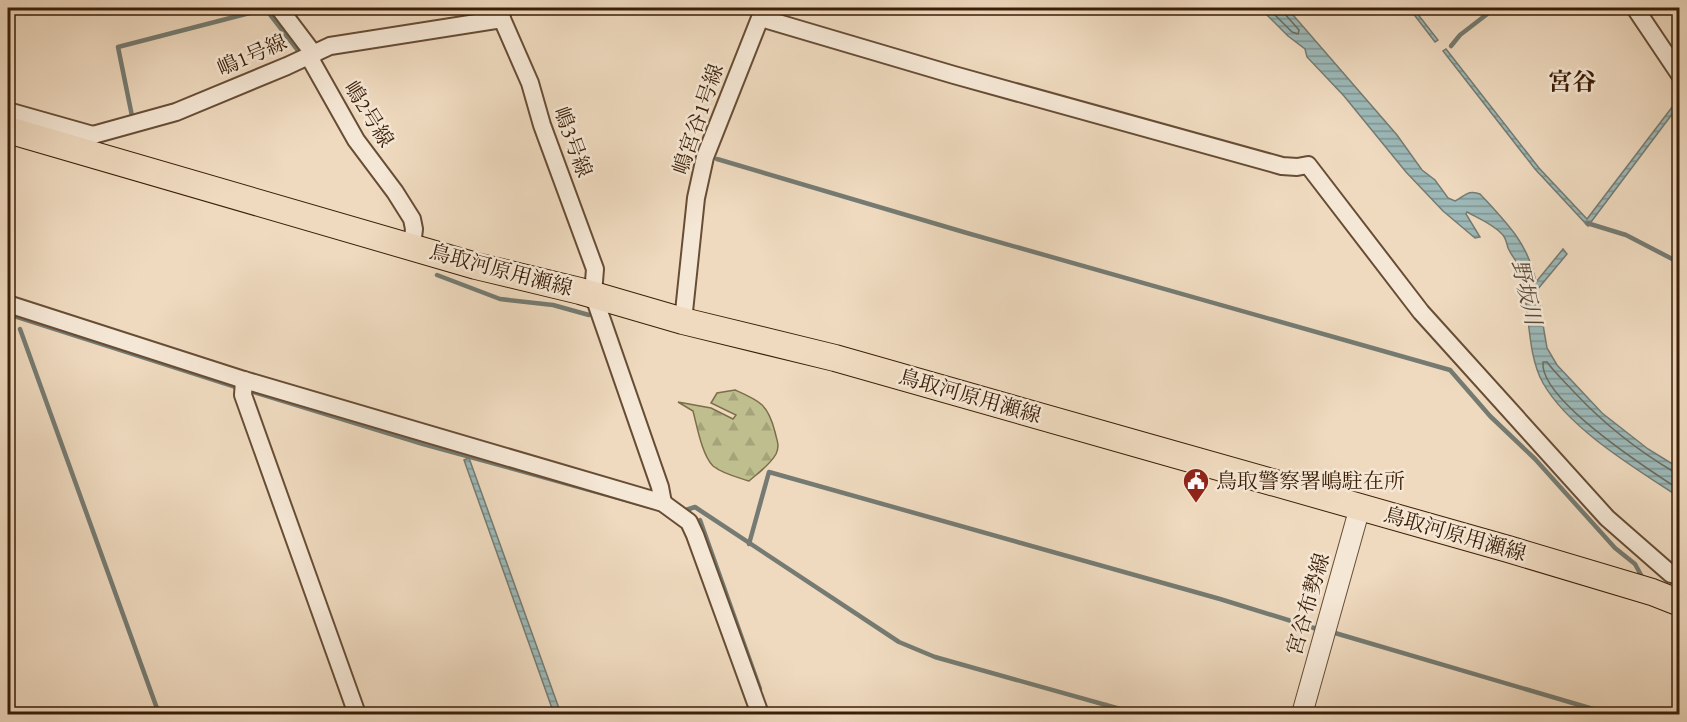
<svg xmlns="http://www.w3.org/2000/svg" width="1687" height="722" font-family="'EB Garamond','Noto Serif JP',serif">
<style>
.forest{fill:url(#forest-firs);stroke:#7c6e4a;stroke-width:1.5}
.water{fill:url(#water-rules);stroke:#757b72;stroke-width:1.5}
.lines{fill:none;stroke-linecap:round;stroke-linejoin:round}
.shore{stroke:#6b6c60;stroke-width:1.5}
.stream{stroke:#757b72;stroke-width:4.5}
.minor-casing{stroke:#674d35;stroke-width:20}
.tertiary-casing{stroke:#674d35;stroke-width:22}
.primary-casing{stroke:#3a1e07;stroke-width:28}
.minor{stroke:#f5e7d5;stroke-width:16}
.tertiary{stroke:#f5e7d5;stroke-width:20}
.primary{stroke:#efdabf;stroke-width:26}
.labels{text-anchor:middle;stroke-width:5;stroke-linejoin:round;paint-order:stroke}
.street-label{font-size:21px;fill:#3a1e07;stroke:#f5e7d5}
.poi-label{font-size:21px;fill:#3a1e07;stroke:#f5e7d5;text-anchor:start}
.water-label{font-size:22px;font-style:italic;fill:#574c3c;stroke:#f5e7d5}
.quarter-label{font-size:24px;font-weight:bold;fill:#3a1e07;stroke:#f5e7d5}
</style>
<defs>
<pattern id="forest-firs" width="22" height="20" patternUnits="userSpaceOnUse" patternTransform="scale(1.5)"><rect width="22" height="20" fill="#bfbe8e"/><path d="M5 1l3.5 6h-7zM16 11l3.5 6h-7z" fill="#a5a379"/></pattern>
<pattern id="water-rules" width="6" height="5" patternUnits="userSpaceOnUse" patternTransform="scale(1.5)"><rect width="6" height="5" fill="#9cb9b9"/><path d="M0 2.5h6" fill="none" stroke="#809694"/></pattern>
</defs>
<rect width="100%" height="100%" fill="#efdabf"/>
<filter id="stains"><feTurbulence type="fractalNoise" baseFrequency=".00333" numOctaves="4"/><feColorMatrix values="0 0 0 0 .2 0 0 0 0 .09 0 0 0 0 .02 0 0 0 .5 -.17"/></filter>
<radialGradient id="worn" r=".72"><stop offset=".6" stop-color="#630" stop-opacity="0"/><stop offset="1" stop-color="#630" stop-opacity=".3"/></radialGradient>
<!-- forest -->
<path class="forest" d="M735 390C760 401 768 404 775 432 777 441 780 445 776 454 770 465 758 473 749 481 737 477 723 474 713 466 702 455 697 426 693 411L678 402 711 408 733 419 736 415 711 403 717 393Z"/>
<!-- water -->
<g class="water">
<path d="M1260 8H1287L1397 135 1422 170 1435 180 1448 198 1455 201C1464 197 1468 189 1480 194 1506 222 1528 243 1536 282L1563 249 1567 254 1537 290 1547 348 1557 365 1602 413 1648 449 1679 468V497C1635 468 1569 429 1543 383 1525 351 1531 301 1518 266 1516 260 1512 256 1509 250 1506 244 1507 239 1502 234 1493 224 1478 218 1467 212L1466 214 1480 237 1475 238 1443 211 1406 172 1344 96 1307 57 1305 49 1288 36Z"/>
<polygon points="1409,8 1413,8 1438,40 1435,42"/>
<polygon points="1446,49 1539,168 1587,219 1679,98 1679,105 1588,226 1535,169 1443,51"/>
<polygon points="469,458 561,714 554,714 464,460"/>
</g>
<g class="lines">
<!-- shore -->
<g class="shore">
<polyline points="1268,8 1292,32 1298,34 1299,30 1284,13 1283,8"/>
<path d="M1680 472H1674C1637 450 1605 425 1575 393 1566 383 1555 373 1547 362H1543C1539 400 1649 470 1680 490"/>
</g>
<!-- stream -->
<g class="stream">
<polyline points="265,8 300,53"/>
<polyline points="1451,46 1460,35 1495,8"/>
<polyline points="128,118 132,116 118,47 265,9"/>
<polyline points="717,159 967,233 1450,370 1490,416 1535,459 1615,548 1635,564 1641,575"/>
<polyline points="1587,223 1626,235 1680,263"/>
<polyline points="437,275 500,299 553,305 589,315"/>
<polyline points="8,314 239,388"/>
<polyline points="20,329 159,714"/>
<polyline points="247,390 423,444 651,507"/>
<polyline points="683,511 695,507 899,642 935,657 1138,714"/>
<polyline points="700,520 760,689"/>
<polyline points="749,544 769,472 1220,599 1317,629"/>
<polyline points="1335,633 1610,714"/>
<polyline points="1103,714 1106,705"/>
</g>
<!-- minor casing -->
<g class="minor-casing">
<g id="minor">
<polyline points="279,8 313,53 312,62 356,140 395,192 412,219 414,229 412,246"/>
<polyline points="499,8 502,19 530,83 542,125 595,269 593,294 660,487 663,503"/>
<polyline points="1635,8 1680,75"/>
<polyline points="761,18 954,75 1282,166 1297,167 1308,165 1421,312 1607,518 1671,574"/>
<polyline points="8,111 93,135"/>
<polyline points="93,135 176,112 287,66 330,46 502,19"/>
<polyline points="8,304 244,380 663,503 689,522 695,535 760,714"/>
<polyline points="683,321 696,198 705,157 764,8"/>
<polyline points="244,380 243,395 357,714"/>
</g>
</g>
<!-- tertiary casing -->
<g class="tertiary-casing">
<polyline id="tertiary" points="1302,714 1360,507"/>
</g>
<!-- primary casing -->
<g class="primary-casing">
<polyline id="primary" points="8,130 476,266 580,291 683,321 835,358 1141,445 1508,549 1652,592 1680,603"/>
</g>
<!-- minor -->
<use href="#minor" class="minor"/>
<!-- tertiary -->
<use href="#tertiary" class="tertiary"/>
<!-- primary -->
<use href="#primary" class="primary"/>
</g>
<!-- icons -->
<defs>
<g id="civic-pin" transform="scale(1.35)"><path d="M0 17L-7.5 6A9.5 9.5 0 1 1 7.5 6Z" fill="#8f2418" stroke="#f5e7d5"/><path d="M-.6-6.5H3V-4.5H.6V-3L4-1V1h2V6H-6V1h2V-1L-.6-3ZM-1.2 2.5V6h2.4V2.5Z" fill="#fff"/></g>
</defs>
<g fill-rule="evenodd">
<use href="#civic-pin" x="1196" y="481"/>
</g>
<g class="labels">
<!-- street labels -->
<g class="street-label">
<text transform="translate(252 55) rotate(-23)" y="7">嶋1号線</text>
<text transform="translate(369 114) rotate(58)" y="7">嶋2号線</text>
<text transform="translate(698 119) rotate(-71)" y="7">嶋宮谷1号線</text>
<text transform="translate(573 142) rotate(70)" y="7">嶋3号線</text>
<text transform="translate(501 270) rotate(15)" y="7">鳥取河原用瀬線</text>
<text transform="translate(970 396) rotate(16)" y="7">鳥取河原用瀬線</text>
<text transform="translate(1455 534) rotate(16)" y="7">鳥取河原用瀬線</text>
<text transform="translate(1308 604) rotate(-74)" y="7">宮谷布勢線</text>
</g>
<!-- poi labels -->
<g class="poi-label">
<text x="1216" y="488">鳥取警察署嶋駐在所</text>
</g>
<!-- water labels -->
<g class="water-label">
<text transform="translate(1527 292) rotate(77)" y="8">野坂川</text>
</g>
<!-- quarter labels -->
<g class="quarter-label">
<text x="1572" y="90">宮谷</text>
</g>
</g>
<!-- margin -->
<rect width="1687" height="722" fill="none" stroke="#efdabf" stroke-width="30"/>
<rect x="9" y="9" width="1669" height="704" fill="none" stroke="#3a1e07" stroke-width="3"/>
<rect x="15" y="15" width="1657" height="692" fill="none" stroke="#3a1e07" stroke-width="1.5"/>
<rect width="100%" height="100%" filter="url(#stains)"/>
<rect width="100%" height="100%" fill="url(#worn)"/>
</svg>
